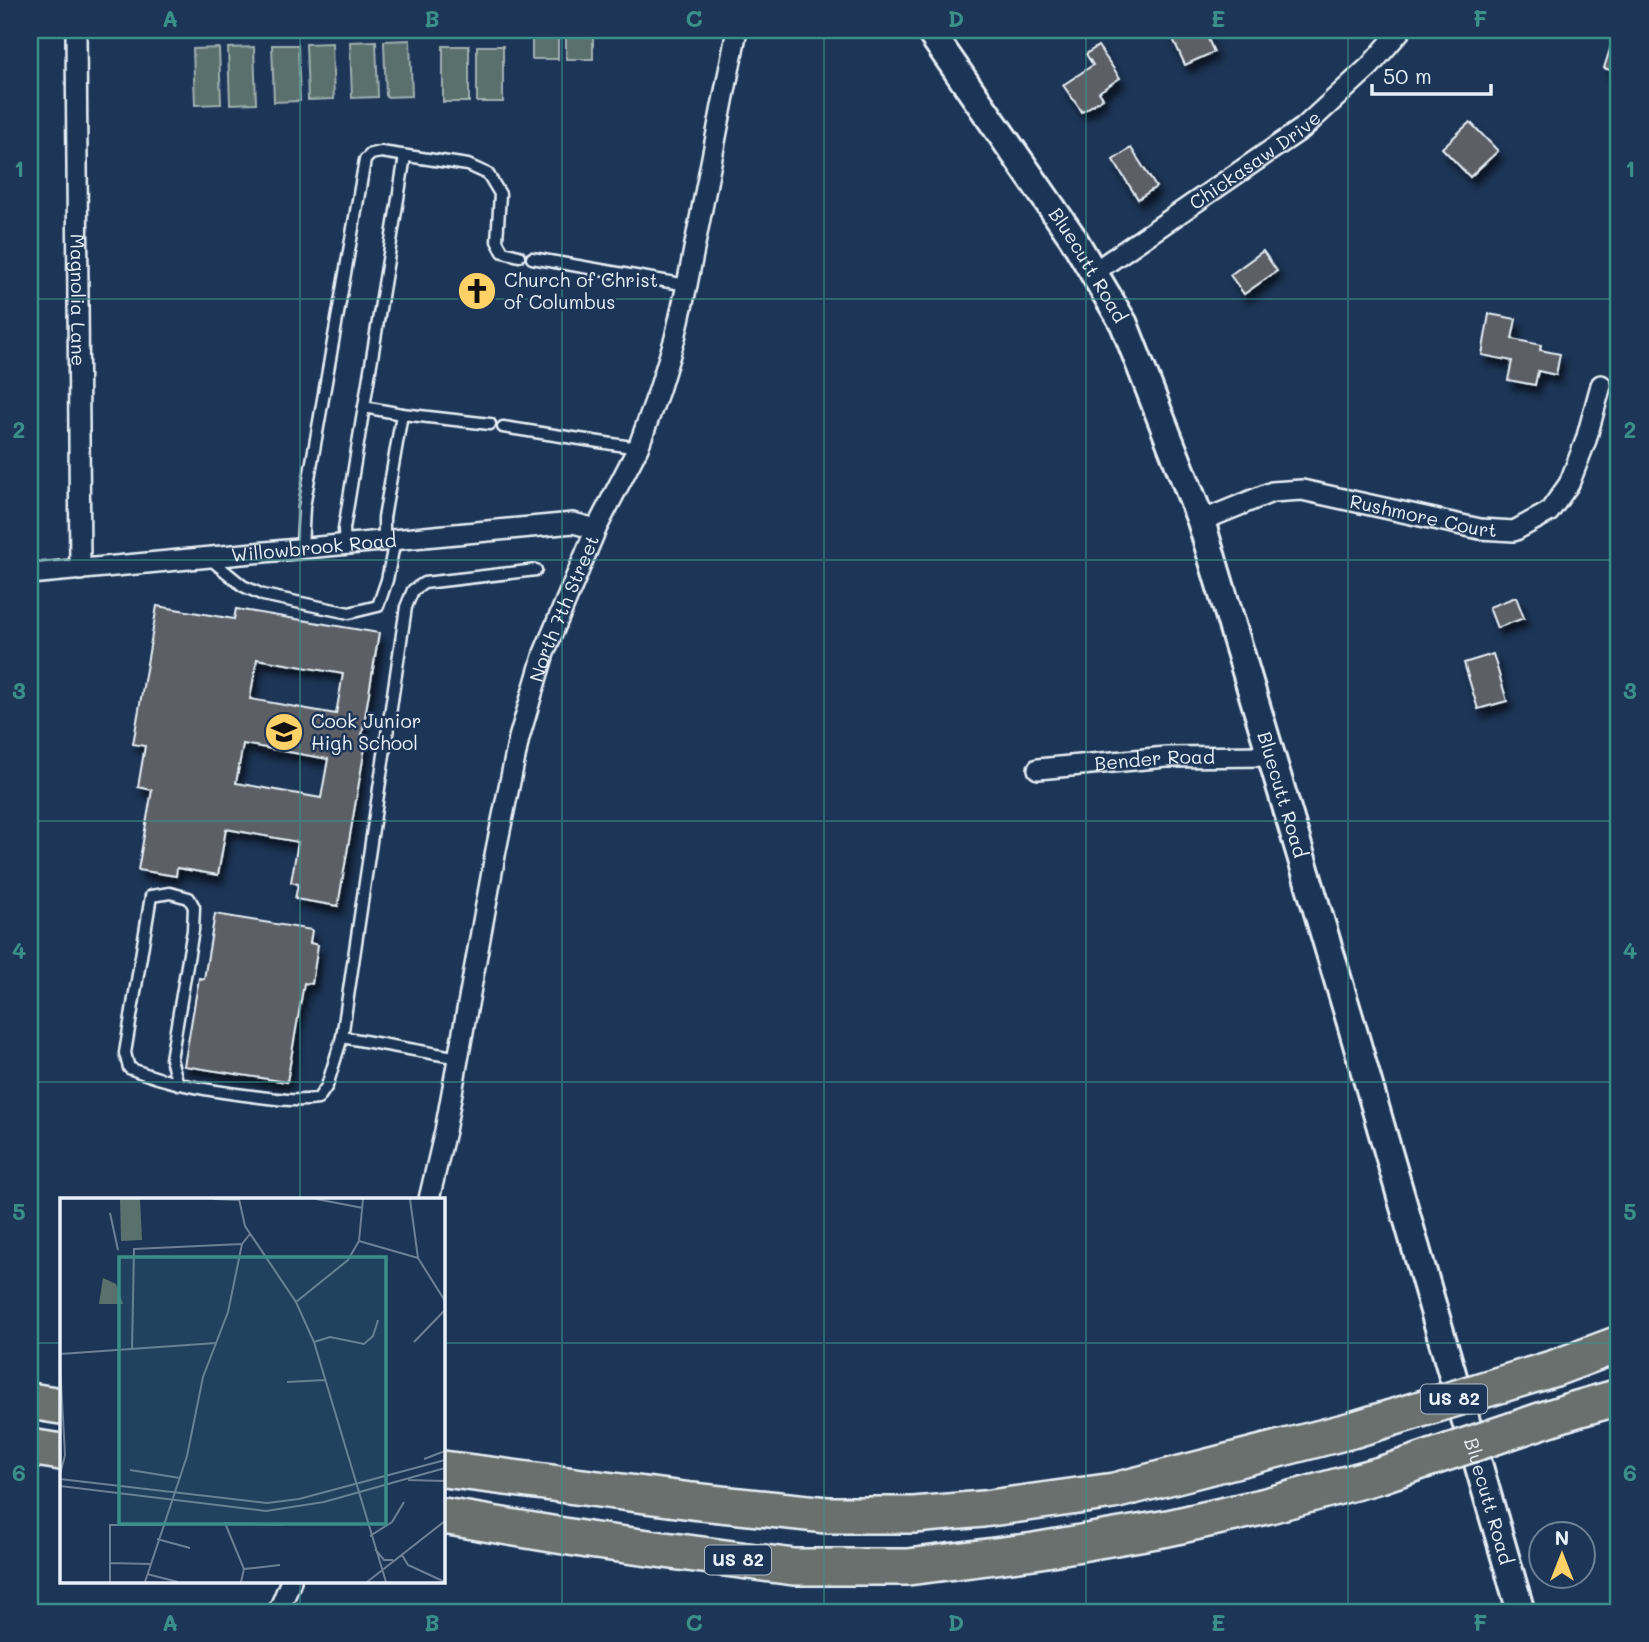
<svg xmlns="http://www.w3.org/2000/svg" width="1649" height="1642" font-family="Mali,sans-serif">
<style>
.green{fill:#5a706c;stroke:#a1b0b2;stroke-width:2}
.building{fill:#5c5e66;stroke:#e8f1f8;stroke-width:2;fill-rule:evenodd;filter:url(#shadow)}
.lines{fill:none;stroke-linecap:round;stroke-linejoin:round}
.lane-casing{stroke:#e8f1f8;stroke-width:15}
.street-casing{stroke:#e8f1f8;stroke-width:24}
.secondary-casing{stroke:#e8f1f8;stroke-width:32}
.highway-casing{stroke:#e8f1f8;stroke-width:40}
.lane{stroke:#1d3557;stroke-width:10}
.street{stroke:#1d3557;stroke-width:19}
.secondary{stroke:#1d3557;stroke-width:26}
.highway{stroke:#6b706d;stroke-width:35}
.highway-bridge-casing{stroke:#e8f1f8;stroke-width:40;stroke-linecap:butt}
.highway-bridge{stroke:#6b706d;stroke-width:35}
.grid{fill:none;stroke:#3a8f8a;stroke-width:2;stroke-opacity:0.55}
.labels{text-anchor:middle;stroke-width:5;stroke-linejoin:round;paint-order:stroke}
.shield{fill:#1d3557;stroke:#abb9c8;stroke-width:2}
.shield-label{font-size:18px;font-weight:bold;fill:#e8f1f8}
.street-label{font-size:19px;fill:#e8f1f8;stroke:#1d3557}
.poi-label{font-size:19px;fill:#e8f1f8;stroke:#1d3557;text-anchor:start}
.inset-road{fill:none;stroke:#6e8097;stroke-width:2}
.view{fill:#3a8f8a;fill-opacity:0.15;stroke:#3a8f8a;stroke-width:3.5}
.inset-edge{fill:none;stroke:#e8f1f8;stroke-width:3.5}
.neatline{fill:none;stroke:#3a8f8a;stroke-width:2.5}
.grid-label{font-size:23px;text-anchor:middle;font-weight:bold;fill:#3a8f8a}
</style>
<defs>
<filter id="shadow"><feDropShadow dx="4.5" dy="8" stdDeviation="3.5" flood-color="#0009"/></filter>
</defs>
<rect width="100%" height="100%" fill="#1d3557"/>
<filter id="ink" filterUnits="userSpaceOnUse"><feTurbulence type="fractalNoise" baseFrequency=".0143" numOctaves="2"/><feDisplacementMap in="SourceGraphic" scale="14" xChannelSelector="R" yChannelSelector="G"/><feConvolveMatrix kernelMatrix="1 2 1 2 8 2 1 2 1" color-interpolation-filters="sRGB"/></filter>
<g filter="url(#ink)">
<!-- green -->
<g class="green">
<rect x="532" y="30" width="26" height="29"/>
<rect x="566" y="30" width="27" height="29"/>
<polygon points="410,40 412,96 386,97 384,41"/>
<polygon points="376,41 378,97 352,98 350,42"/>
<polygon points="332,43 334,99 308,100 306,44"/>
<polygon points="298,45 300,101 274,102 272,45"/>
<rect x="443" y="46" width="26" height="56"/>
<rect x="477" y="46" width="26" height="56"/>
<polygon points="254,47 256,103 230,104 228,48"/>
<polygon points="219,48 221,104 195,105 193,49"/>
</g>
<!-- building -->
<g class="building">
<polygon points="1169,30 1204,30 1214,52 1185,65"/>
<polygon points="1616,30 1619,30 1619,73 1604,68"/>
<polygon points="1098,46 1120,78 1099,92 1103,98 1082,112 1063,85 1093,65 1086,54"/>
<polygon points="1470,122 1498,151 1470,177 1442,148"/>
<polygon points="1131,148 1156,187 1138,199 1113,160"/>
<polygon points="1263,251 1277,271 1244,294 1230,275"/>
<polygon points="1489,314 1516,319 1512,339 1541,345 1540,350 1560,354 1556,375 1538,371 1535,385 1508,380 1512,361 1482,355"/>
<polygon points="1516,597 1524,618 1497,628 1489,607"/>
<path d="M157 606 234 619 236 609 379 633 362 735 367 736 338 906 295 899 298 884 291 882 298 842 226 829 218 875 177 868 176 876 138 870 152 790 138 787 145 746 133 744ZM257 659 343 674 336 714 250 699ZM243 744 328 759 321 798 236 783Z"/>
<polygon points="1493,654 1507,701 1478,709 1464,663"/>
<polygon points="215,914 312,930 310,943 318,945 312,984 304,983 287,1082 184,1066 199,978 204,979"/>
</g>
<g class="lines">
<!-- lane casing -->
<g class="lane-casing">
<g id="lane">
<polyline points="532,258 687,285"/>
<polyline points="364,407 402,414 384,518 384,541"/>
<polyline points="402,414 490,424"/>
<polyline points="503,427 638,448"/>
<polyline points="345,545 344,529 405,156"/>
<polyline points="302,549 304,507 365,160 371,154 381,152 468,165 488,174 500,194 497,241 503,252 519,256"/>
<polyline points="209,558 243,586 263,595 349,613 378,606 387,580 395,540"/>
<polyline points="342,1037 459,1058"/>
<path d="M178 1084 171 1059 193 930 194 907 189 898 170 893 151 896 125 1053 129 1068C169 1084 210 1091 252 1096 275 1099 295 1102 318 1099L327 1086 342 1037 406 607 413 590 424 583 536 570"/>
</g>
</g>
<!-- street casing -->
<g class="street-casing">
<g id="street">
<path id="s1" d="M76 30 80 570"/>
<path id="s2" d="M1094 272 1303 128 1370 66 1401 30"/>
<path id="s3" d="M1201 521 1272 492 1302 490 1480 529 1514 531 1549 512 1569 484 1586 440 1601 385"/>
<path id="s4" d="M30 574 573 523 596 529"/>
<path id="s5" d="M1038 769 1166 757 1270 756"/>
<path id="s6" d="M429 1199 445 1131 496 850 519 738 544 653 596 529 638 448 659 390 675 338 687 285 737 30"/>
<polyline points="278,1612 291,1581"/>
</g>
</g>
<!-- secondary casing -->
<g class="secondary-casing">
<g id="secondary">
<path id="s7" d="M929 30 1073 238 1124 324 1201 521 1350 1020 1521 1612"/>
</g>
</g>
<!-- highway casing -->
<g class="highway-casing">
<g id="highway">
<polyline points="1555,1368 1619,1344"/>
<polyline points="30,1401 61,1406"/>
<polyline points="1570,1411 1619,1397"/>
<polyline points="30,1447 61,1452"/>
<polyline points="443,1469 692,1501 827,1515 914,1515 983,1509 1114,1491 1352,1430"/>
<polyline points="443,1516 588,1540 794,1567 908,1567 1034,1551 1168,1528 1266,1506 1380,1475"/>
</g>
</g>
<!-- lane -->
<use href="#lane" class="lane"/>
<!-- street -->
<use href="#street" class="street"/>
<!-- secondary -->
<use href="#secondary" class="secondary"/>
<!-- highway -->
<use href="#highway" class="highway"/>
<!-- highway-bridge casing -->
<g class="highway-bridge-casing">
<g id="highway-bridge">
<polyline points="1352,1430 1555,1368"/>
<polyline points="1380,1475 1570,1411"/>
</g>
</g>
<!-- highway-bridge -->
<use href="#highway-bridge" class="highway-bridge"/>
</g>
</g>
<!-- grid -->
<path class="grid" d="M300 30V1199M562 30V1612M824 30V1612M1086 30V1612M1348 30V1612M30 299H1619M30 560H1619M30 821H1619M30 1082H1619M30 1343H61M443 1343H1619M300 1581V1612"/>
<!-- icons -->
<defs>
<g id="church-disc" transform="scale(2.0125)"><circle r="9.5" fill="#ffd166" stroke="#1d3557"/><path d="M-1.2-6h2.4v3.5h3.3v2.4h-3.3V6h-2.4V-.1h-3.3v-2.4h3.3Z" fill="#111"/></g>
<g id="school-disc" transform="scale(2.0125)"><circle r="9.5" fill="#ffd166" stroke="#1d3557"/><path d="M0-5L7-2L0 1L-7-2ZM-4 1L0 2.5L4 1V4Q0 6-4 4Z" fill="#111"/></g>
</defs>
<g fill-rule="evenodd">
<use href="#church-disc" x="477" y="291"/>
<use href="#school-disc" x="284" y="732"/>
</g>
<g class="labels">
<!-- shield labels -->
<g class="shield">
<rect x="1421" y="1384.5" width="66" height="29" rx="5"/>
<rect x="705" y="1545.5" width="66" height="29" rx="5"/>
</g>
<g class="shield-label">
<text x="1454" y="1405">US 82</text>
<text x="738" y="1566">US 82</text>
</g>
<!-- street labels -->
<g class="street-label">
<text dy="7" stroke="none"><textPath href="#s2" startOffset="196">Chickasaw Drive</textPath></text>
<text dy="7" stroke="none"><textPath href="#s7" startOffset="284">Bluecutt Road</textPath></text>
<text dy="7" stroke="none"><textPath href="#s1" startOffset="270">Magnolia Lane</textPath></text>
<text dy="7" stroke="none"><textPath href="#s3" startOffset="231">Rushmore Court</textPath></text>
<text dy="7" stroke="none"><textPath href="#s4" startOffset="285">Willowbrook Road</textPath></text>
<text dy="7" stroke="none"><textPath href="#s6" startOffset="607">North 7th Street</textPath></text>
<text dy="7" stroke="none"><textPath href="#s5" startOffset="117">Bender Road</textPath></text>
<text dy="7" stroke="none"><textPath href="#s7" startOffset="850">Bluecutt Road</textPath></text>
<text dy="7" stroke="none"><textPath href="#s7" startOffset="1586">Bluecutt Road</textPath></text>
</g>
<!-- poi labels -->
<g class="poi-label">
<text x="504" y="287">Church of Christ<tspan x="504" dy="22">of Columbus</tspan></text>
<text x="311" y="728">Cook Junior<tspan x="311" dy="22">High School</tspan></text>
</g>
</g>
<!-- overview -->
<g transform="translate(60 1198)">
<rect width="385" height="385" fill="#1d3557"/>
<path d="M60 1H80L82 42 61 43ZM43 80 56 86 63 106H39Z" fill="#5a706c"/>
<path class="inset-road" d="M153 1 179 2M179 1 185 28 236 104 254 144 326 384M256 1 303 10M350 1 358 60 385 103M50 15 58 52M299 43 358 60M236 104 288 62 299 43 303 1M254 144 270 139 304 146 313 138 318 122M354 144 385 112M72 152 74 51 182 46M0 156 156 145M0 165 5 257 0 277M227 184 265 182M364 261 385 253M70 272 120 280M0 281 207 305 239 301 385 262M348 282 385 283M0 288 206 313 264 304 385 270M310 338 332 324 344 304M97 341 130 350M315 351 324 362H333M342 357 348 367 385 384M50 365 90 366M184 371 220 367M87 376 118 384M50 384V327H102M85 384 127 258 143 179 168 114 182 46 190 36M181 384 184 371 165 325 221 327M307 384 385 323"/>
<path class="view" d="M59 59H326V326H59Z"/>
<rect width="385" height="385" class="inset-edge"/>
</g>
<!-- margin -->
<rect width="1649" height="1642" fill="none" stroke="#1d3557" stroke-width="77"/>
<!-- north arrow -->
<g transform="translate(1562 1555)"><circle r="33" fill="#1d3557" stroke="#6e8097" stroke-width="2"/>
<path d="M0-5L12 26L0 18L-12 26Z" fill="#ffd166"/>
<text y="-10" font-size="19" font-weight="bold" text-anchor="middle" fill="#e8f1f8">N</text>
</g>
<!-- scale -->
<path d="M1372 84v10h119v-10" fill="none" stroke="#e8f1f8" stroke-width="3.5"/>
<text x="1383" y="84" font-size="21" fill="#e8f1f8" stroke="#1d3557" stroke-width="5" paint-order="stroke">50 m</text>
<rect x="38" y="38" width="1572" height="1566" class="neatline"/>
<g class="grid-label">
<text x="170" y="27">A</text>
<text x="432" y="27">B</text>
<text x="694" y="27">C</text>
<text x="956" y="27">D</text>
<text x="1218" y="27">E</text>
<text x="1480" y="27">F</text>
<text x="19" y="177">1</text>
<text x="1630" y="177">1</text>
<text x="19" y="438">2</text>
<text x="1630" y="438">2</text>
<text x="19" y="699">3</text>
<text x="1630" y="699">3</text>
<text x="19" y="959">4</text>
<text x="1630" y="959">4</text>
<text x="19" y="1220">5</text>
<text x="1630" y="1220">5</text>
<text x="19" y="1481">6</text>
<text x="1630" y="1481">6</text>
<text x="170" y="1631">A</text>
<text x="432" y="1631">B</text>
<text x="694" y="1631">C</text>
<text x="956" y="1631">D</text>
<text x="1218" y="1631">E</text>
<text x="1480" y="1631">F</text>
</g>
</svg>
